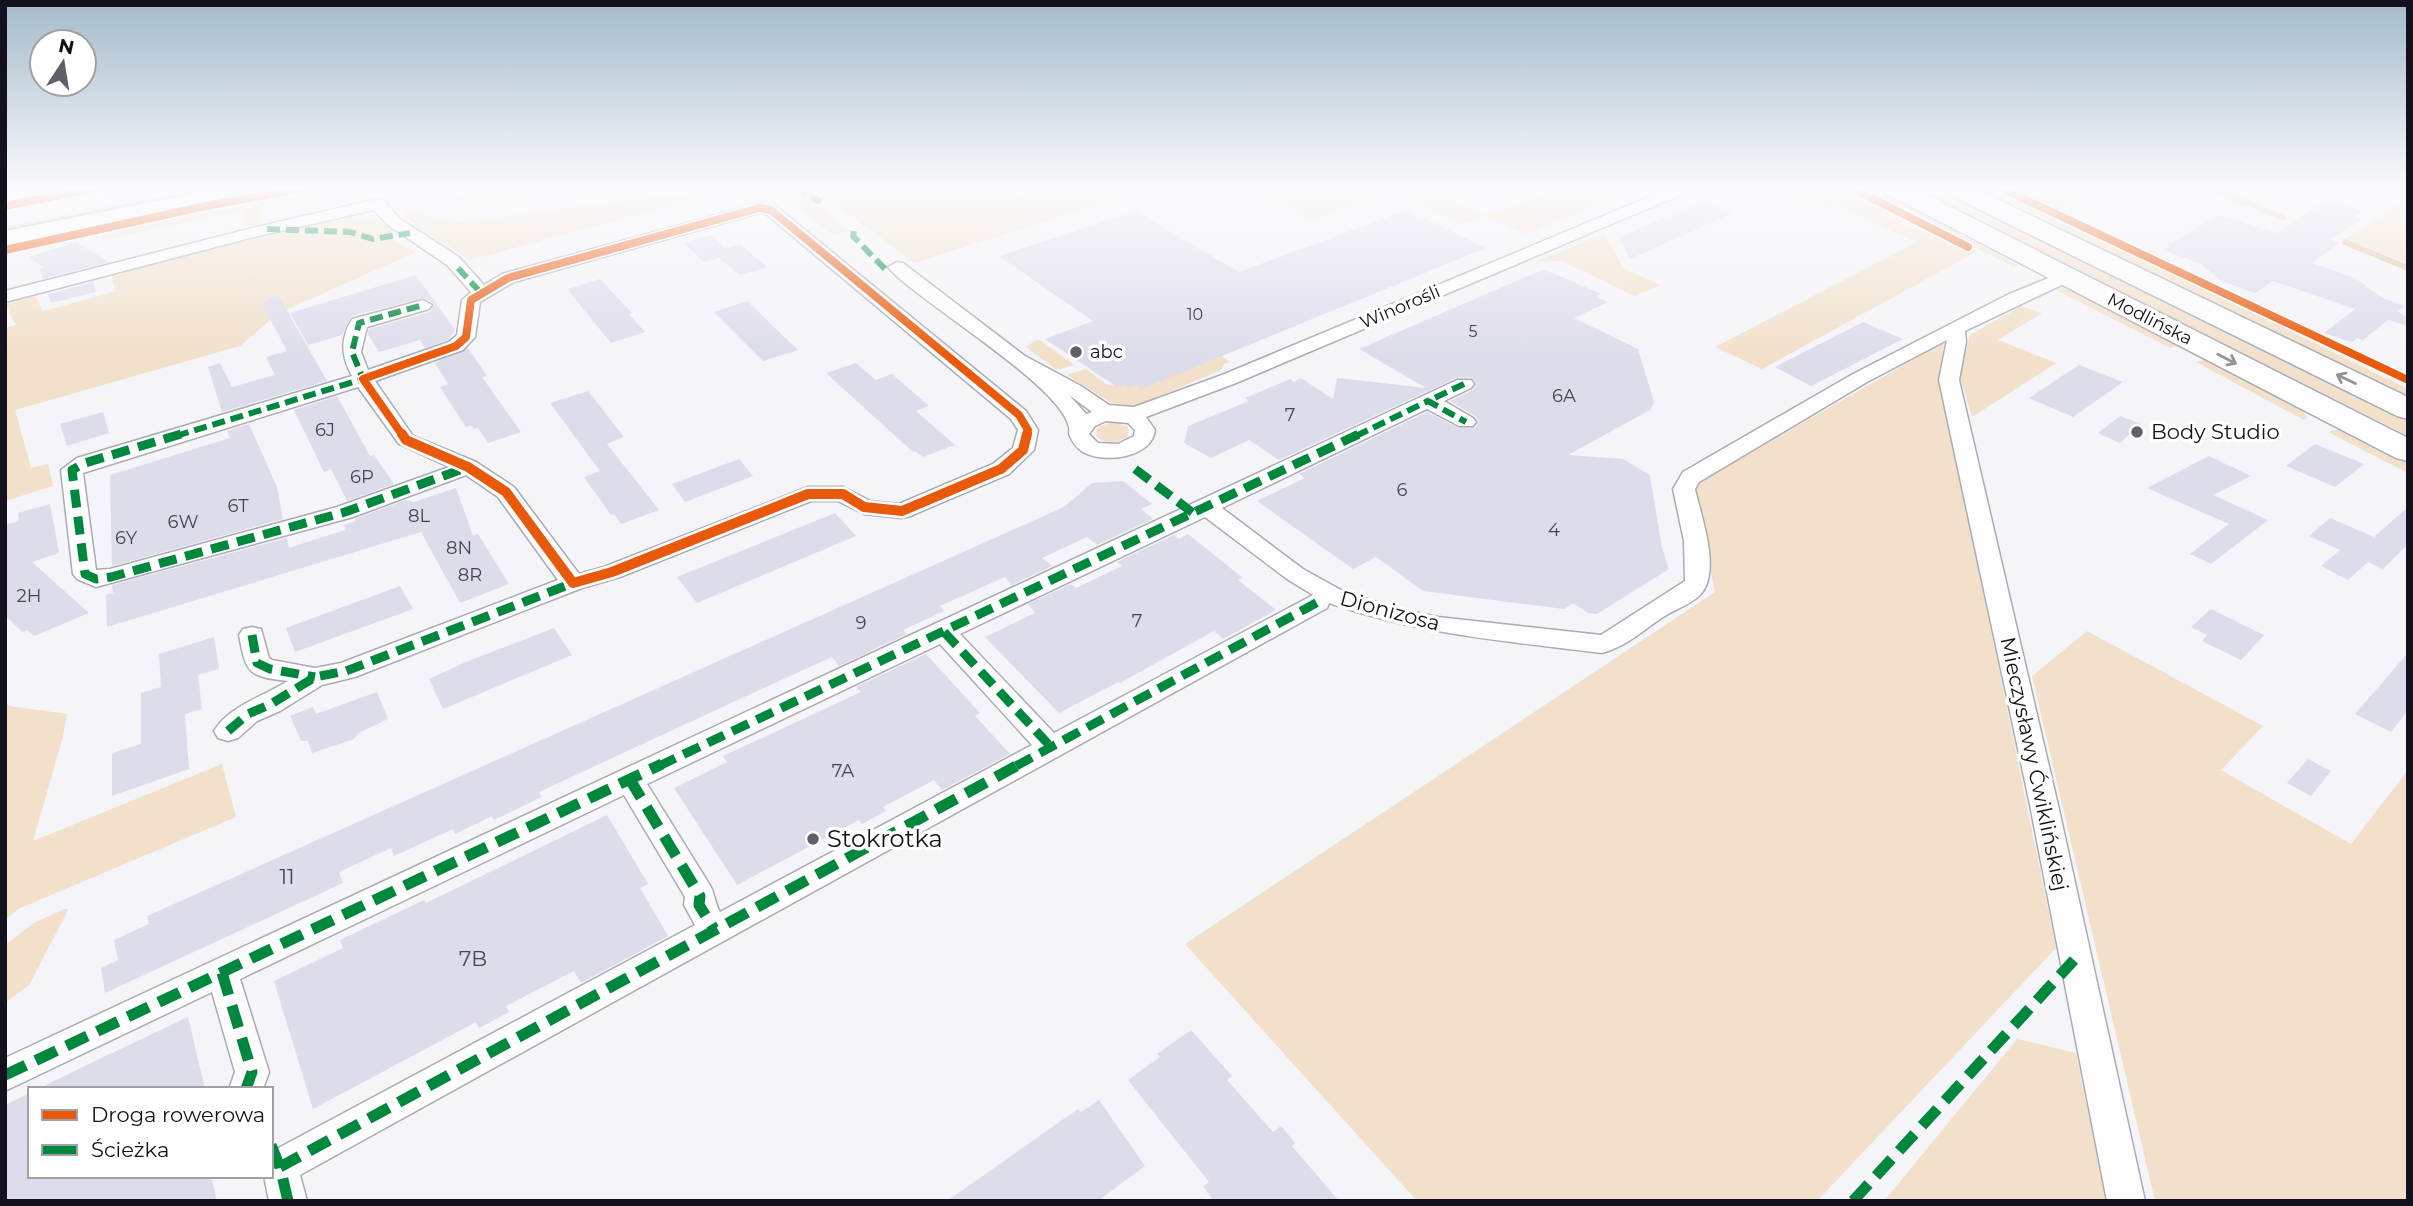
<svg xmlns="http://www.w3.org/2000/svg" width="2413" height="1206" font-family="Montserrat,sans-serif">
<style>
.green{fill:#f2e0ca}
.lines{fill:none;stroke-linecap:round;stroke-linejoin:round}
.stream{stroke:#dec29e;stroke-width:6}
.building{fill:#dddcea}
.street-casing{stroke:#ababb3;stroke-width:3}
.secondary-casing{stroke:#ababb3;stroke-width:3}
.primary-casing{stroke:#ababb3;stroke-width:3}
.street{fill:#fdfdfe;fill-rule:evenodd}
.secondary{fill:#fdfdfe;fill-rule:evenodd}
.primary{fill:#fdfdfe;fill-rule:evenodd}
.tram{stroke:#bebec0;stroke-width:2}
.quiet-far2{stroke:#00873e;stroke-width:6;stroke-dasharray:13 6;stroke-linecap:butt}
.quiet-far1{stroke:#00873e;stroke-width:9;stroke-dasharray:18 9;stroke-linecap:butt}
.quiet{stroke:#00873e;stroke-width:11;stroke-dasharray:23 11;stroke-linecap:butt}
.cycleway-far1-casing{stroke:#fff;stroke-width:11}
.cycleway-casing{stroke:#fff;stroke-width:15}
.cycleway-far1{stroke:#e8590c;stroke-width:8}
.cycleway{stroke:#e8590c;stroke-width:10}
.oneway{stroke:#939399}
.poi-dot{fill:#61606a;stroke:#fff;stroke-width:2.5}
.labels{text-anchor:middle;stroke-width:7;stroke-linejoin:round;paint-order:stroke}
.far-number-label{font-size:16px;fill:#454450}
.far-street-label{font-size:18px;fill:#12111d;stroke:#fff}
.far-poi-label{font-size:18px;fill:#12111d;stroke:#fff;text-anchor:start}
.number-label{font-size:18px;fill:#454450}
.poi-label{font-size:21px;fill:#12111d;stroke:#fff;text-anchor:start}
.street-label{font-size:21px;fill:#12111d;stroke:#fff}
.near-number-label{font-size:21px;fill:#454450}
.near-poi-label{font-size:24px;fill:#12111d;stroke:#fff;text-anchor:start}
</style>
<rect width="100%" height="100%" fill="#f4f4f9"/>
<!-- green -->
<g class="green">
<polygon points="207,187 242,187 5,234 5,227"/>
<polygon points="348,187 372,187 261,207 260,224 243,226 244,210 103,240 103,235 198,214"/>
<polygon points="525,187 606,187 471,204 455,201 459,195 472,190"/>
<polygon points="730,187 739,187 470,260 412,223 403,212 416,209 427,216 459,222"/>
<polygon points="773,187 813,187 811,199 848,230 833,235"/>
<polygon points="836,187 1153,187 914,263 830,200"/>
<polygon points="1249,187 1483,187 1450,199 1486,216 1559,187 1642,187 1526,234 1486,216 1463,224 1398,194 1387,192 1311,220"/>
<polygon points="1782,187 1837,187 1917,229 1978,251 1762,369 1715,347 1917,242 1832,204 1825,208"/>
<polygon points="1856,187 1872,187 2018,265 2013,267"/>
<polygon points="1913,187 1937,187 2408,418 2408,436"/>
<polygon points="1971,187 1988,187 2085,234 2133,254 2408,389 2408,398"/>
<polygon points="2019,187 2096,187 2057,209 2015,189"/>
<polygon points="2216,187 2246,187 2235,195 2285,215 2279,220 2227,199 2233,194"/>
<polygon points="2408,198 2408,263 2345,239"/>
<polygon points="345,216 378,218 394,229 392,240 416,252 277,314 240,346 15,410 31,468 48,464 53,486 5,501 5,328 16,325 5,303 34,295 43,311 116,291 111,275"/>
<polygon points="1605,233 1623,268 1660,285 1635,296 1561,261 1536,262"/>
<polygon points="2060,286 2175,343 2177,346 2170,348 2052,288"/>
<polygon points="2021,306 2042,313 1998,340 2056,363 1972,417 1960,377 1970,335"/>
<polygon points="1036,340 1040,340 1074,365 1057,370 1026,347"/>
<polygon points="1944,342 1939,377 2056,948 1817,1201 1417,1201 1185,944 1715,592 1697,501 1696,484"/>
<polygon points="1213,350 1230,362 1224,364 1221,370 1143,403 1127,406 1110,402 1067,375 1086,369 1108,385 1124,384 1129,388"/>
<polygon points="2204,360 2302,409 2307,418 2304,420 2196,362"/>
<path d="M1113 422 1128 427V436C1118 444 1106 444 1096 436L1098 427Z"/>
<polygon points="2338,429 2408,463 2408,473 2328,432"/>
<polygon points="2087,631 2263,726 2221,770 2351,844 2408,770 2408,1201 2155,1201 2032,676"/>
<polygon points="5,700 9,706 67,714 63,736 33,841 222,764 236,817 18,909 5,920"/>
<polygon points="64,909 68,909 66,914 29,985 5,1003 5,945 34,923"/>
<polygon points="2017,1039 2076,1053 2106,1201 1884,1201"/>
</g>
<g class="lines">
<!-- stream -->
<g class="stream">
<polyline points="2216,191 2283,217"/>
<polyline points="2345,242 2408,268"/>
</g>
</g>
<!-- building -->
<g class="building">
<polygon points="2328,199 2364,211 2354,216 2362,219 2330,240 2339,243 2312,263 2355,278 2383,298 2405,306 2398,311 2408,318 2408,326 2388,320 2363,340 2357,338 2352,342 2324,333 2355,309 2273,281 2255,293 2221,281 2201,264 2163,250 2171,246 2167,245 2219,215 2277,233"/>
<polygon points="1706,200 1733,213 1630,259 1619,237"/>
<polygon points="1407,210 1486,248 1141,389 1136,385 1129,388 1124,384 1117,387 1045,339 1093,321 999,256 1136,211 1239,272"/>
<polygon points="711,235 725,248 740,244 767,267 740,275 719,258 704,262 683,243"/>
<polygon points="76,242 109,262 43,279 40,269 44,268 29,257"/>
<polygon points="1544,269 1601,294 1596,297 1608,302 1574,318 1638,349 1654,402 1650,410 1568,455 1623,459 1650,475 1662,548 1669,569 1597,614 1588,613 1573,603 1564,609 1423,591 1376,557 1353,569 1257,501 1305,478 1299,474 1427,412 1458,428 1475,428 1479,422 1475,416 1450,401 1473,390 1477,384 1471,377 1456,378 1279,460 1249,440 1211,458 1184,443 1188,426 1249,401 1245,398 1290,379 1294,382 1301,378 1333,399 1337,378 1426,388 1359,349"/>
<polygon points="416,275 455,330 448,340 425,348 420,340 379,352 368,334 369,329 430,312 435,304 424,298 351,316 342,335 308,345 290,313"/>
<polygon points="600,279 632,313 629,314 645,332 611,343 567,289"/>
<polygon points="93,282 96,292 51,303 48,294"/>
<polygon points="278,295 327,381 222,412 208,367 220,363 232,387 275,375 266,357 287,351 262,304"/>
<polygon points="747,301 798,350 763,361 714,312"/>
<polygon points="1863,322 1903,339 1811,386 1775,367"/>
<polygon points="468,348 487,376 482,377 521,432 488,443 478,428 474,429 471,425 466,427 460,418 440,387 448,384 435,363"/>
<polygon points="856,363 876,380 892,374 929,406 916,411 955,445 923,457 915,451 913,452 826,373"/>
<polygon points="2079,365 2123,382 2073,417 2029,398"/>
<polygon points="588,391 624,437 607,444 659,510 621,524 614,514 611,515 584,477 600,471 550,403"/>
<polygon points="337,396 370,456 374,455 394,484 347,501 331,469 324,472 294,410"/>
<polygon points="103,412 109,433 67,446 60,424"/>
<polygon points="2120,416 2141,424 2120,443 2098,433"/>
<polygon points="249,424 277,487 283,519 112,566 110,475 230,438 227,431"/>
<polygon points="2315,444 2364,464 2335,487 2286,466"/>
<polygon points="2209,456 2251,476 2213,495 2268,520 2211,564 2190,554 2229,524 2147,488"/>
<polygon points="739,459 753,476 685,502 672,484"/>
<polygon points="1123,481 1152,504 1141,509 1153,519 1097,545 1087,537 1042,558 1052,566 1012,585 1005,577 940,606 944,611 903,630 907,634 839,666 832,657 744,697 539,792 542,797 494,820 492,816 455,834 453,829 394,856 391,848 339,872 343,883 105,993 101,968 118,960 114,940 149,924 147,916 1064,507 1092,483"/>
<polygon points="456,488 473,536 478,534 509,584 460,603 421,532 107,627 106,595 113,593 112,585 287,538 289,548 345,530 344,525 356,521 355,519 405,500 414,502"/>
<polygon points="50,504 59,553 32,562 89,613 34,636 27,630 22,632 5,615 5,525 19,521 18,513"/>
<polygon points="2408,507 2408,544 2383,569 2368,562 2348,580 2321,566 2340,550 2309,536 2330,518 2374,537"/>
<polygon points="835,513 856,536 697,603 677,577"/>
<polygon points="1188,534 1243,578 1238,580 1276,610 1223,639 1214,631 1120,683 1118,682 1059,713 985,637 1035,613 1028,604 1071,584 1076,588 1122,566 1117,562 1174,535 1179,539"/>
<polygon points="400,586 413,609 295,652 286,628"/>
<polygon points="2211,609 2264,635 2241,660 2202,641 2207,635 2191,627"/>
<polygon points="554,628 572,655 443,709 429,679 466,662"/>
<polygon points="214,637 219,669 198,675 202,709 185,714 189,769 112,796 112,753 141,744 141,693 161,687 159,654"/>
<polygon points="2408,653 2408,710 2391,732 2355,714"/>
<polygon points="926,654 980,713 975,716 1010,754 942,790 934,780 883,807 886,811 862,824 859,820 737,885 674,788 727,762 723,756 861,692 856,687"/>
<polygon points="377,692 388,719 359,733 354,739 312,753 308,741 301,741 290,716 313,707 316,714"/>
<polygon points="2308,759 2331,771 2311,796 2287,783"/>
<polygon points="607,815 648,884 640,888 668,936 581,983 574,971 506,1006 509,1012 479,1028 476,1022 313,1109 274,981 343,948 340,940 424,900 426,903"/>
<polygon points="188,1017 205,1089 38,1089 93,1062"/>
<polygon points="1191,1030 1232,1076 1227,1080 1273,1132 1281,1126 1295,1143 1292,1146 1339,1201 1214,1201 1203,1187 1209,1182 1128,1080 1160,1057 1157,1054"/>
<polygon points="30,1093 30,1176 211,1176 217,1201 5,1201 5,1105"/>
<polygon points="1099,1100 1145,1166 1098,1201 947,1201 1078,1109 1081,1112"/>
</g>
<g class="lines">
<!-- street casing -->
<g class="street-casing">
<g id="street">
<path d="M1673 187H1694L1692 190 1236 383 1146 417 1155 430C1152 458 1104 464 1083 452 1076 448 1072 441 1069 434 1078 394 914 300 888 267L897 262 903 263 1025 356 1081 386 1109 405 1134 407 1222 375ZM1069 395 1092 412 1086 414ZM1106 421 1128 423 1135 430 1134 436 1118 444 1098 443 1089 434 1095 426Z"/>
<path d="M378 199 384 201 400 219 459 257 484 285 502 274 753 205 777 207 1026 411 1038 430 1034 450 1009 474 910 516 902 518 864 514 838 501H811L620 577 582 588 355 677 322 685 280 711 257 721 238 738 228 741 218 738 214 731C229 706 264 696 288 681 248 677 246 673 239 635L243 629 252 627 261 629 269 658 272 660 315 668 341 663 558 580 498 497 466 475 353 517 96 587 77 579 73 574 61 470 77 458 352 376C341 356 340 339 352 319L423 300 432 305 429 309 367 327 361 352 368 370 449 342 457 335 462 300 471 292 447 265 388 225 374 210 254 237 5 302V291L252 228ZM759 213 766 214 1011 419 1018 430 1013 448 993 464 899 504 870 501 843 487H808L604 567 579 574 514 487 476 462 413 436 375 381 463 350 475 337 480 302 514 282ZM358 387 399 444 449 467 337 507 110 569 96 570 83 473Z"/>
<path d="M2066 271 2075 276 2072 280 1965 331 1966 342 1959 380 2058 805 2145 1201H2107L2030 805 1939 380 1947 340 1867 382 1699 482 1695 489C1701 516 1722 572 1700 595 1690 605 1675 609 1663 617 1642 631 1627 646 1602 653 1506 641 1422 635 1329 603L1327 608 300 1175 307 1201H269L264 1176H271V1152L695 925 684 905 685 897 624 795 240 979 269 1072 263 1089H229L235 1072 212 992 5 1091V1058L1457 380H1471L1474 384 1471 388 1444 401 1473 418 1476 422 1473 426H1459L1427 409 1222 508 1303 569 1339 589 1390 607 1438 617 1601 635 1685 581 1684 541 1673 489 1683 472 1853 374 2009 294ZM1205 517 1287 579 1313 595 1054 733 960 634ZM940 644 1032 745 720 912C715 903 715 896 711 887L647 784Z"/>
</g>
</g>
<!-- secondary casing -->
<g class="secondary-casing">
<polygon id="secondary" points="228,187 273,187 270,192 262,194 5,245 5,231"/>
</g>
<!-- primary casing -->
<g class="primary-casing">
<g id="primary">
<polygon points="1880,187 1911,187 2408,438 2408,461 2396,458 1883,192"/>
<polygon points="1941,187 1972,187 2408,397 2408,419 2397,416 1944,192"/>
</g>
</g>
<!-- street -->
<use href="#street" class="street"/>
<!-- secondary -->
<use href="#secondary" class="secondary"/>
<!-- primary -->
<use href="#primary" class="primary"/>
<!-- tram -->
<polyline class="tram" points="5,230 220,187"/>
<!-- quiet-far2 -->
<g class="quiet-far2">
<polyline points="795,187 821,202"/>
<polyline points="267,229 350,232 373,239 410,233"/>
<polyline points="854,231 853,236 887,271"/>
<polyline points="458,268 480,292"/>
<polyline points="1464,384 1428,401 1466,422"/>
<polyline points="176,436 363,379 352,352 359,323 423,305"/>
<polyline points="1356,436 1428,401"/>
</g>
<!-- quiet-far1 -->
<g class="quiet-far1">
<polyline points="181,434 85,463 72,470 85,574 96,579 111,577 345,512 468,467"/>
<polyline points="1135,469 1193,513"/>
<polyline points="944,632 1051,747"/>
<polyline points="252,635 257,663 270,669 315,677"/>
<polyline points="228,731 248,714 271,704 315,677 346,671 573,583"/>
<polyline points="659,766 1359,434"/>
<polyline points="1016,766 1318,602"/>
</g>
<!-- quiet -->
<g class="quiet">
<polyline points="629,778 700,896 699,905 714,929"/>
<polyline points="222,973 252,1072 246,1089"/>
<polyline points="5,1075 662,764"/>
<polyline points="271,1145 280,1167"/>
<polyline points="288,1201 280,1167 1020,764"/>
<polyline points="1853,1201 2074,960"/>
</g>
<!-- cycleway-far1 casing -->
<g class="cycleway-far1-casing">
<g id="cycleway-far1">
<polyline points="1850,187 1968,247"/>
<polyline points="1999,187 2408,380"/>
<polyline points="5,206 101,187"/>
<polyline points="5,250 201,207 308,187"/>
<polyline points="403,436 363,379 456,346 466,337 471,300 508,278 759,208 771,210 1019,415 1028,430 1027,436"/>
</g>
</g>
<!-- cycleway casing -->
<g class="cycleway-casing">
<polyline id="cycleway" points="402,434 406,440 468,467 506,492 573,583 612,572 808,494 843,494 864,507 902,511 1001,469 1023,450 1027,434"/>
</g>
<!-- cycleway-far1 -->
<use href="#cycleway-far1" class="cycleway-far1"/>
<!-- cycleway -->
<use href="#cycleway" class="cycleway"/>
</g>
<!-- one-way arrows -->
<defs><path id="oneway-shaft" d="M-6 0H5M1.5-3L5.5 0L1.5 3" fill="none" stroke-width="1.6" stroke-linecap="round" stroke-linejoin="round" transform="scale(1.75)"/></defs>
<g class="oneway">
<use href="#oneway-shaft" transform="translate(2227 359) rotate(27)"/>
<use href="#oneway-shaft" transform="translate(2346 379) rotate(-154)"/>
</g>
<!-- sky -->
<linearGradient id="sky" x2="0" y2="1"><stop stop-color="#a4baca"/><stop offset="0.53" stop-color="#fafafc"/><stop offset="1" stop-color="#fafafc" stop-opacity="0"/></linearGradient>
<rect width="2413" height="356" fill="url(#sky)"/>
<!-- markers -->
<g class="poi-dot">
<circle cx="1076" cy="352" r="7"/>
<circle cx="2137" cy="432" r="7"/>
<circle cx="813" cy="839" r="7"/>
</g>
<g class="labels">
<!-- far-number labels -->
<g class="far-number-label">
<text x="1195" y="320">10</text>
<text x="1473" y="337">5</text>
</g>
<!-- far-street labels -->
<g class="far-street-label">
<text transform="translate(1400 307) rotate(-23)" y="6">Winorośli</text>
<text transform="translate(2150 319) rotate(27)" y="6">Modlińska</text>
</g>
<!-- far-poi labels -->
<g class="far-poi-label">
<text x="1090" y="358">abc</text>
</g>
<!-- number labels -->
<g class="number-label">
<text x="1564" y="402">6A</text>
<text x="1290" y="421">7</text>
<text x="325" y="436">6J</text>
<text x="362" y="483">6P</text>
<text x="1402" y="496">6</text>
<text x="238" y="512">6T</text>
<text x="419" y="522">8L</text>
<text x="183" y="528">6W</text>
<text x="1554" y="536">4</text>
<text x="126" y="544">6Y</text>
<text x="459" y="554">8N</text>
<text x="470" y="581">8R</text>
<text x="29" y="602">2H</text>
<text x="1137" y="627">7</text>
<text x="861" y="629">9</text>
<text x="843" y="777">7A</text>
</g>
<!-- poi labels -->
<g class="poi-label">
<text x="2151" y="439">Body Studio</text>
</g>
<!-- street labels -->
<g class="street-label">
<text transform="translate(1390 611) rotate(15)" y="7">Dionizosa</text>
<text transform="translate(2034 764) rotate(78)" y="7">Mieczysławy Ćwiklińskiej</text>
</g>
<!-- near-number labels -->
<g class="near-number-label">
<text x="287" y="884">11</text>
<text x="473" y="966">7B</text>
</g>
<!-- near-poi labels -->
<g class="near-poi-label">
<text x="827" y="847">Stokrotka</text>
</g>
</g>
<!-- border -->
<rect width="2413" height="1206" fill="none" stroke="#12111d" stroke-width="14"/>
<!-- legend -->
<rect x="28" y="1087" width="245" height="91" fill="#ffffff" stroke="#a0a0a5" stroke-width="2"/>
<rect x="42" y="1110" width="35" height="10" fill="#e8590c" stroke="#a0a0a5" stroke-width="2"/>
<text x="91" y="1122" font-size="21" fill="#12111d">Droga rowerowa</text>
<rect x="42" y="1145" width="35" height="10" fill="#00873e" stroke="#a0a0a5" stroke-width="2"/>
<text x="91" y="1157" font-size="21" fill="#12111d">Ścieżka</text>
<!-- north arrow -->
<g transform="translate(63 63) rotate(12)"><circle r="33" fill="#ffffff" stroke="#a0a0a5" stroke-width="2"/>
<path d="M0-5L12 26L0 18L-12 26Z" fill="#61606a"/>
<text y="-10" font-size="19" font-weight="bold" text-anchor="middle" fill="#12111d">N</text>
</g>
</svg>
